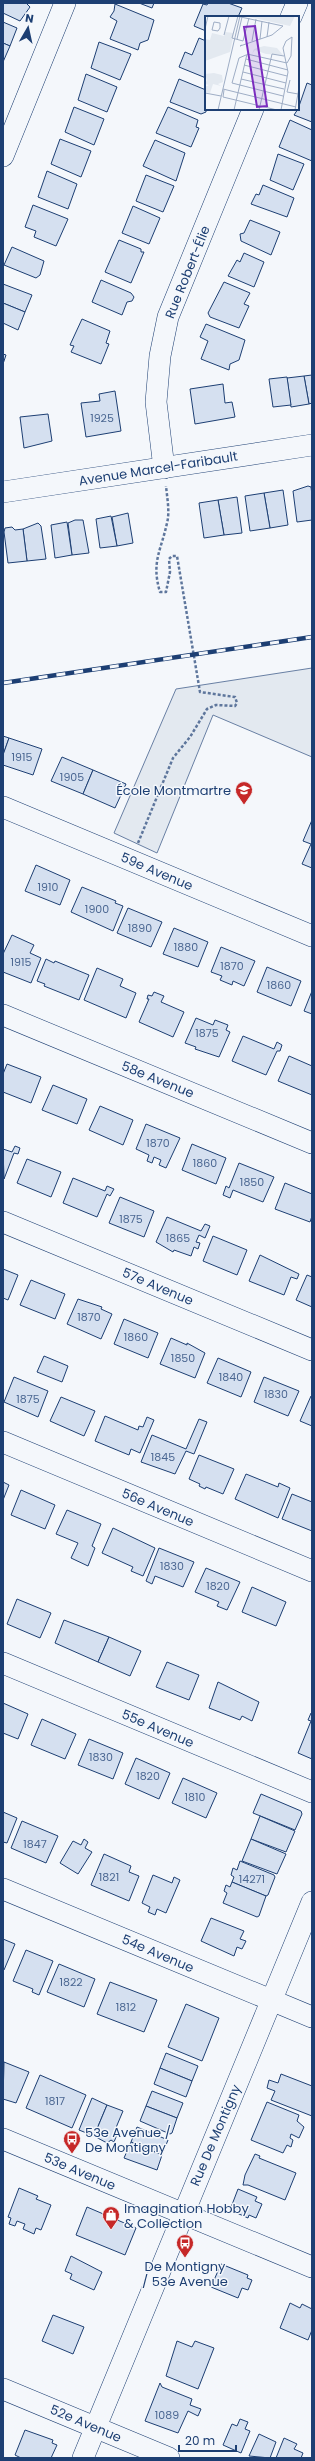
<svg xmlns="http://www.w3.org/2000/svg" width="315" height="2461" font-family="Poppins,sans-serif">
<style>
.green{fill:#e3e9f0;stroke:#687fa3}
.building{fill:#d5e0f0;stroke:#1d3f73}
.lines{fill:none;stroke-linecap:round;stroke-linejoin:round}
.minor-casing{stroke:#1d3f73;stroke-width:22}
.path{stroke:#5e769c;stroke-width:2.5;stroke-dasharray:3 2;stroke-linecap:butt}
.minor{stroke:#f4f7fb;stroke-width:21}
.rail-casing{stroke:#1d3f73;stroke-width:4.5}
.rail{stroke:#f4f7fb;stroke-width:3;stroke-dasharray:9;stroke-linecap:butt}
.labels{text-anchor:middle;stroke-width:3;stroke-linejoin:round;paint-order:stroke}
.number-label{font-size:11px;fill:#4b6792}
.street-label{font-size:13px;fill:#1d3f73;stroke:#f4f7fb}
.poi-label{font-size:13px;fill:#1d3f73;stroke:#f4f7fb;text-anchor:start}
.inset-road{fill:none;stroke:#9eadc5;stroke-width:1}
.view{fill:#7b2cbf;fill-opacity:0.15;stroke:#7b2cbf;stroke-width:2}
.inset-edge{fill:none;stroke:#1d3f73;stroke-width:2}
</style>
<rect width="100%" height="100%" fill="#f4f7fb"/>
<!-- green -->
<polygon class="green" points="312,668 312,757 213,715 157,853 114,833 176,689"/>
<!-- building -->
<g class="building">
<polygon points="3,3 26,3 30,7 20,21 3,13"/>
<polygon points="139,3 154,3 152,8"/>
<polygon points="208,3 228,3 242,8 238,17 206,17 206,31 194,26 203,4 207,5"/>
<polygon points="115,4 154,20 148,40 140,43 138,50 110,39 117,21 110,17 114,11"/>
<polygon points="3,22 17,28 10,46 3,43"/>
<polygon points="199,38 206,41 206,78 179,67 185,52 192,55"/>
<polygon points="99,42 131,54 120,80 91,68"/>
<polygon points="3,43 10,46 3,62"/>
<polygon points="86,74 117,87 107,112 78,100"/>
<polygon points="179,79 206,90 206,112 201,114 170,102"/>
<polygon points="307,83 312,85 312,122 294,115 298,109"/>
<polygon points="74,107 104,119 94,145 65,132"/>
<polygon points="168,107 198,120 196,127 199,128 191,147 156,133"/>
<polygon points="290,120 312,130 312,161 279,147"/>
<polygon points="60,139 91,151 81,177 51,164"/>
<polygon points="155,140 185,153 176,181 143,166"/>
<polygon points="278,154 304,164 293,190 270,180"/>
<polygon points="47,171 77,184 68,209 38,197"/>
<polygon points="146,175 174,186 163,212 136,201"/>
<polygon points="263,185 294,198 287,217 251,204 256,194 259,195"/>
<polygon points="33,205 68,219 56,246 34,237 36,231 25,227"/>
<polygon points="133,206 160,218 149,244 122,233"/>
<polygon points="250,220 280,232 271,255 241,241 240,234 244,233"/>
<polygon points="119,240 141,249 141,252 144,252 131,283 105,272"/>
<polygon points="12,247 44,261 40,275 36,278 4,265"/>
<polygon points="244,253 264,262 254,287 228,276 237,260 240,262"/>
<polygon points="101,280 131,293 134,297 132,301 127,302 122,315 92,302"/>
<polygon points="224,282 250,293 244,304 249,306 239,328 210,317 208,313"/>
<polygon points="3,284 32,295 25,312 3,303"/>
<polygon points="3,303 25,312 18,330 3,323"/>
<polygon points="82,319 110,331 106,343 109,344 101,364 71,352 74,346 70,345"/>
<polygon points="206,324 245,340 239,360 230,364 229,370 201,359 208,341 200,337"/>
<polygon points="3,354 6,355 3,364"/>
<polygon points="312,375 312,403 309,404 304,376"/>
<polygon points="304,376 309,404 291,407 287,378"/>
<polygon points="287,377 291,405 273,407 269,379"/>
<polygon points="223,384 225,403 232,402 235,417 195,424 190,389"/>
<polygon points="115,391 121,431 86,437 81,403 100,401 99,394"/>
<polygon points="48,414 52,441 24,448 20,417"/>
<polygon points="308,486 311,487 312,495 312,520 297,522 293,491"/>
<polygon points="283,490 288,525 270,528 264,493"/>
<polygon points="264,493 270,528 250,531 245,496"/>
<polygon points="237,497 242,533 224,535 218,500"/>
<polygon points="218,500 224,535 204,538 199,503"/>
<polygon points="128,513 133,543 117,546 112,517"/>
<polygon points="111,516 117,546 100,548 96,519"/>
<polygon points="75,520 83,520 89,553 72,555 68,523"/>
<polygon points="67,522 72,555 55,558 51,525"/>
<polygon points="38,523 41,526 46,559 27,561 23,529"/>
<polygon points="12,527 15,530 23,529 27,561 8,563 4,532 5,528"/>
<polygon points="3,736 9,738 3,755"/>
<polygon points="9,738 42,749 33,775 3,765 3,755"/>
<polygon points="62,757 93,770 83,794 51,781"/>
<polygon points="93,770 126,784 115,808 83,794"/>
<polygon points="312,820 312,868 302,864 311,844 303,841"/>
<polygon points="36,865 70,880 60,905 25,891"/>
<polygon points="82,887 116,901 115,903 123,906 113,931 71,912"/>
<polygon points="128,908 162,922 151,947 117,933"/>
<polygon points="174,928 208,942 198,967 163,954"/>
<polygon points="12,935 34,945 30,953 41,958 31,983 3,972 3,954"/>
<polygon points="221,947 255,961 244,986 233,981 232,985 220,980 222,976 211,972"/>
<polygon points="46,959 54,963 55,961 89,975 79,1000 44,986 45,984 37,981"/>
<polygon points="267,967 301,981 291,1006 257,992"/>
<polygon points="97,968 123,979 120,986 136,993 126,1018 84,1000"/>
<polygon points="312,991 312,1014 304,1011"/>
<polygon points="154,992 164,996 161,1002 184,1012 173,1037 139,1022 149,999 147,999 148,995 152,996"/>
<polygon points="196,1018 213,1025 215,1020 228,1025 226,1030 230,1032 219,1057 195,1049 196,1047 185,1043"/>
<polygon points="243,1036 274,1049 277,1042 282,1045 280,1051 277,1051 266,1075 232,1061"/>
<polygon points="289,1056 312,1066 312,1095 278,1081"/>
<polygon points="7,1064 41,1077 31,1103 3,1092 3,1074"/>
<polygon points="53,1085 87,1099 77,1124 42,1110"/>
<polygon points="100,1106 133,1120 123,1145 89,1130"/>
<polygon points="146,1124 180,1138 166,1168 159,1165 161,1160 154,1157 152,1163 147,1161 149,1155 136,1149"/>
<polygon points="192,1144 226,1158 216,1184 182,1170"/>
<polygon points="15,1146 20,1148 18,1154 14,1153 4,1179 3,1149 12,1152"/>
<polygon points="27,1159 61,1172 51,1197 17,1183"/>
<polygon points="239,1163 274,1177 263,1202 233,1190 230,1198 223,1195 226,1186 229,1188"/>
<polygon points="73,1178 105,1191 107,1186 114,1189 110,1196 107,1194 97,1217 63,1203"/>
<polygon points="285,1183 312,1194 312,1216 310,1222 275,1209"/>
<polygon points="120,1197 154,1211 144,1237 109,1223"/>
<polygon points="167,1217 201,1231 205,1224 210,1226 205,1238 199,1235 196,1242 200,1243 198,1249 194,1247 191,1256 174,1250 173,1252 156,1242"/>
<polygon points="213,1236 247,1250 237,1275 203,1261"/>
<polygon points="260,1255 299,1274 297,1279 291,1277 284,1295 249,1281"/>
<polygon points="3,1269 18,1275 8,1300 3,1298"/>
<polygon points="307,1275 312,1277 312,1307 296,1300"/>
<polygon points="31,1280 65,1294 55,1319 20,1305"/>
<polygon points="78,1299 102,1307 101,1309 112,1314 101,1339 67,1324"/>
<polygon points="124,1319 158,1333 148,1358 114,1344"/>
<polygon points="171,1338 187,1345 187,1343 205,1353 195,1378 160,1364"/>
<polygon points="44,1356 68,1366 62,1382 37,1372"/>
<polygon points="218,1358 251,1372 241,1397 207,1383"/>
<polygon points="14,1377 48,1391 38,1417 4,1402"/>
<polygon points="264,1377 299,1391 288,1416 254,1402"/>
<polygon points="311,1396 312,1397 312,1426 300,1421"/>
<polygon points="61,1397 95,1411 84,1436 50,1421"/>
<polygon points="105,1416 138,1430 139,1426 143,1427 147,1417 154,1420 140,1453 131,1449 129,1455 95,1441"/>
<polygon points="199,1419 207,1422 194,1454 186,1451 175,1474 141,1462 152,1435 186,1449"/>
<polygon points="199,1455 234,1469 223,1494 206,1487 205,1489 199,1486 200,1484 189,1479"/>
<polygon points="246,1474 278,1487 279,1483 290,1488 278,1518 235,1499"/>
<polygon points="3,1482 9,1485 3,1500"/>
<polygon points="21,1490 55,1505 45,1529 11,1515"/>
<polygon points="292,1494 312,1502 312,1531 282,1519"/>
<polygon points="67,1510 101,1524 92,1546 95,1548 88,1566 71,1558 78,1543 56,1534"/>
<polygon points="113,1528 155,1548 143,1576 131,1571 133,1567 102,1553"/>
<polygon points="159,1548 194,1562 183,1587 155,1576 152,1584 146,1581"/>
<polygon points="206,1568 240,1582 227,1610 217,1606 219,1602 195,1592"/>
<polygon points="252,1587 286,1602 276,1626 242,1612"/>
<polygon points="17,1599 51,1613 40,1638 7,1624"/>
<polygon points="64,1620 109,1637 98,1662 55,1643"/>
<polygon points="109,1637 141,1651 130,1676 98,1662"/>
<polygon points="167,1662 199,1675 189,1700 156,1687"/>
<polygon points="218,1682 259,1702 252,1721 242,1716 240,1720 209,1708"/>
<polygon points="3,1703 28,1714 18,1739 3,1733"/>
<polygon points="311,1713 312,1713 312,1759 298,1753 311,1721 308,1720"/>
<polygon points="42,1719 76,1734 65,1759 31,1745"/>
<polygon points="89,1739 123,1753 113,1779 78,1765"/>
<polygon points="136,1758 170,1773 159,1799 125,1784"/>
<polygon points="183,1778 217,1793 206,1818 172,1803"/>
<polygon points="261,1794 301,1811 302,1814 295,1830 253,1813"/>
<polygon points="3,1812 17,1818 7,1843 3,1842"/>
<polygon points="260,1816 295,1831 286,1852 251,1839"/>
<polygon points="22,1821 58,1836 46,1863 11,1848"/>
<polygon points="84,1839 88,1842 85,1848 92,1852 78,1874 60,1863 73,1841 81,1845"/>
<polygon points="251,1839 286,1854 277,1874 242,1861"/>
<polygon points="104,1854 131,1866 129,1872 139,1876 129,1901 91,1885"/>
<polygon points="240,1861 274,1875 275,1877 268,1895 266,1896 232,1882 234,1877 231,1875 233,1868 237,1870"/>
<polygon points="153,1875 172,1883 174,1877 180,1880 166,1913 157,1909 155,1915 148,1912 150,1907 142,1903"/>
<polygon points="232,1882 266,1896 259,1916 257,1917 223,1903 227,1893 224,1891 226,1885 230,1887"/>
<polygon points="211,1918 244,1931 240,1939 246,1941 242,1949 237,1947 234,1956 201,1941"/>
<polygon points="3,1939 15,1944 4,1970 3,1970"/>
<polygon points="26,1950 53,1961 39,1995 32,1992 33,1989 13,1981"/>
<polygon points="59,1964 95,1979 84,2007 47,1992"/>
<polygon points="110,1982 157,2000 144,2032 97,2014"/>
<polygon points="186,2004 219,2018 202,2061 168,2047"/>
<polygon points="166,2053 198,2066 192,2081 160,2068"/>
<polygon points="4,2062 29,2072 16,2103 3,2099"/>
<polygon points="160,2068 192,2081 186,2097 154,2084"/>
<polygon points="281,2074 312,2086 312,2116 271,2100 275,2091 267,2088 269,2080 278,2083"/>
<polygon points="40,2075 86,2095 72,2128 26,2108"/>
<polygon points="152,2091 183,2103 177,2118 146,2106"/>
<polygon points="92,2098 107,2105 94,2136 79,2130"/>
<polygon points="267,2102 299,2115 297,2121 304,2127 299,2138 291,2134 290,2138 293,2140 291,2147 287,2145 283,2153 251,2140"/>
<polygon points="107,2105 123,2111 115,2130 118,2132 114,2142 111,2140 107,2143 94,2136"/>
<polygon points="146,2106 177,2118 172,2133 170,2134 140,2121"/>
<polygon points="137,2127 168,2140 162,2155 131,2142"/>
<polygon points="131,2142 162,2155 157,2170 124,2158"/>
<polygon points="255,2154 260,2156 259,2158 296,2173 285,2200 248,2185 243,2185 245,2175"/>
<polygon points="19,2188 38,2196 36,2199 51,2205 41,2230 36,2228 34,2234 23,2229 25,2224 17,2221 15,2226 9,2224 11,2218 8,2217"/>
<polygon points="238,2189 257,2197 255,2201 262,2204 256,2218 249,2215 248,2218 230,2210"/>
<polygon points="87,2207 136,2228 125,2255 76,2235"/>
<polygon points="71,2256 102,2272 94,2290 70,2279 72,2274 65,2271"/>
<polygon points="221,2264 248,2275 247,2278 252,2280 248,2290 242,2288 238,2298 211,2287"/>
<polygon points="290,2303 300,2308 302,2304 312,2309 312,2330 308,2340 280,2328"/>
<polygon points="53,2315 84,2327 73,2354 42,2341"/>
<polygon points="177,2341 192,2347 195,2341 214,2348 198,2389 166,2376"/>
<polygon points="160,2383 162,2387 192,2399 190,2405 201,2409 198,2416 188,2411 178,2433 145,2421"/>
<polygon points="240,2419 248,2422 245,2429 250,2431 241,2453 223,2445 232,2424 237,2426"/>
<polygon points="25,2430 53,2440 52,2443 57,2445 51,2458 21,2458 15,2455"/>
<polygon points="259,2434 276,2442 270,2458 249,2456"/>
<polygon points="284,2438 297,2444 294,2449 303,2453 301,2458 276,2458"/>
</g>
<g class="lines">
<!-- minor casing -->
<g class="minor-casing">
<g id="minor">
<polyline points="291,17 297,3"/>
<polyline points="3,156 65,3"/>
<polyline points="164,468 156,402 160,356 168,317 253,109"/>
<polyline points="3,492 312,445"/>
<polyline points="3,807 312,936"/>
<polyline points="3,1015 312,1143"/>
<polyline points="3,1222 312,1350"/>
<polyline points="3,1442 312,1571"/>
<polyline points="3,1663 312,1792"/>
<polyline points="3,1889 312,2017"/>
<polyline points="3,2139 312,2267"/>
<polyline points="3,2389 169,2458"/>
<polyline points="83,2458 312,1902"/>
</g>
</g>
<!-- path -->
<path class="path" d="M138 843 173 758 190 737 207 709 216 705 235 706 237 703 235 697 200 692 177 556H172L169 559 170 572 166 592H160C151 562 161 551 167 523 170 512 167 497 166 486"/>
<!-- minor -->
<use href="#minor" class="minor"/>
<!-- rail casing -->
<g class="rail-casing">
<polyline id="rail" points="3,683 312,637"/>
</g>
<!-- rail -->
<use href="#rail" class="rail"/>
</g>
<!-- icons -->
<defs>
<g id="school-pin" transform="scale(0.9)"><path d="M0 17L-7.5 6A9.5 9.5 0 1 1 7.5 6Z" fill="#c62828" stroke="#f4f7fb"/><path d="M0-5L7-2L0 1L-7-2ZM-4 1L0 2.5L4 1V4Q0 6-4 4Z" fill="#fff"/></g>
<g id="bus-pin" transform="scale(0.9)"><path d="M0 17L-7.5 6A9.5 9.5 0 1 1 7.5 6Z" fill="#c62828" stroke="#f4f7fb"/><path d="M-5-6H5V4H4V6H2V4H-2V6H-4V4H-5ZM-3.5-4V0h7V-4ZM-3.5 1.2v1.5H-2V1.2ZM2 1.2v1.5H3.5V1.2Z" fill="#fff"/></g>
<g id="shop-pin" transform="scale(0.9)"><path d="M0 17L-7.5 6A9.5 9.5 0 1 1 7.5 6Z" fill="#c62828" stroke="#f4f7fb"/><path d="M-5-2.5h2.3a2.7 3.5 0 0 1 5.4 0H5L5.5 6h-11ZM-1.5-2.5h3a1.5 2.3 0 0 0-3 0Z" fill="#fff"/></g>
</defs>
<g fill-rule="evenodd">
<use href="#school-pin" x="244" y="790"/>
<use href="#bus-pin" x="72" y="2139"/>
<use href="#shop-pin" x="111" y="2215"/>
<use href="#bus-pin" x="185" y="2243"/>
</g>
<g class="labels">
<!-- number labels -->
<g class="number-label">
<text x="102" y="422">1925</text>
<text x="22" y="761">1915</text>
<text x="72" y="781">1905</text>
<text x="48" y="891">1910</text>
<text x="97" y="913">1900</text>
<text x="140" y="932">1890</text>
<text x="186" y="951">1880</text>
<text x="21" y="966">1915</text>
<text x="232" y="970">1870</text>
<text x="279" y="989">1860</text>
<text x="207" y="1037">1875</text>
<text x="158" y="1147">1870</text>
<text x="205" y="1167">1860</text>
<text x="252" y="1186">1850</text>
<text x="131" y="1223">1875</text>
<text x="178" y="1242">1865</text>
<text x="89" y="1321">1870</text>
<text x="136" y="1341">1860</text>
<text x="183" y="1362">1850</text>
<text x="231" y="1381">1840</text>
<text x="276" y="1398">1830</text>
<text x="28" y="1403">1875</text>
<text x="163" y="1461">1845</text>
<text x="172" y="1570">1830</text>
<text x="218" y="1590">1820</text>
<text x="101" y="1761">1830</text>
<text x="148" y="1780">1820</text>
<text x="195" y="1801">1810</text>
<text x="35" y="1848">1847</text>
<text x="109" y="1881">1821</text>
<text x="252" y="1883">14271</text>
<text x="71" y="1986">1822</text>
<text x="126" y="2011">1812</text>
<text x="55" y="2105">1817</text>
<text x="167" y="2419">1089</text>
</g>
<!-- street labels -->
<g class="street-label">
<text transform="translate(187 272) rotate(-68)" y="5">Rue Robert-Élie</text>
<text transform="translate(158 468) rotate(-9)" y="5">Avenue Marcel-Faribault</text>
<text transform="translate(157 871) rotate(23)" y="5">59e Avenue</text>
<text transform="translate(158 1079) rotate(22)" y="5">58e Avenue</text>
<text transform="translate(158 1286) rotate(23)" y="5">57e Avenue</text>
<text transform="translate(158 1507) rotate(23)" y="5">56e Avenue</text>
<text transform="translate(158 1728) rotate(23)" y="5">55e Avenue</text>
<text transform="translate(158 1953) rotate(23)" y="5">54e Avenue</text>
<text transform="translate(215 2135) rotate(-67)" y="5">Rue De Montigny</text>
<text transform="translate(80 2171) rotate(23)" y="5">53e Avenue</text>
<text transform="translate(86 2423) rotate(23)" y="5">52e Avenue</text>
</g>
<!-- poi labels -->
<g class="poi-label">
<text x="231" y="795" text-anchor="end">École Montmartre</text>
<text x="85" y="2137">53e Avenue /<tspan x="85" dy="15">De Montigny</tspan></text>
<text x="124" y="2213">Imagination Hobby<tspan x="124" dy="15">&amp; Collection</tspan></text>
<text x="185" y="2271" text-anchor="middle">De Montigny<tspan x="185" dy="15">/ 53e Avenue</tspan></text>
</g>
</g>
<!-- overview -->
<g transform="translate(205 16)">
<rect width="94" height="94" fill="#f4f7fb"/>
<path d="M40 0H90L85 10ZM20 16 29 17 25 36 0 45V23L5 24 7 17 19 20ZM59 30 72 32 78 39 61 38 50 34 47 38 49 33ZM9 57 17 59 18 66 13 68 16 70 8 68 5 77 0 76V71L4 69 0 68 2 64 0 58Z" fill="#e3e9f0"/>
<path class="inset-road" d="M31 0 78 10 67 19 35 30 37 29M33 0 27 22 38 25M8 10 7 14 13 15 15 12M8 10 9 6 15 7V12M0 13 3 0M19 19 24 0M62 21 64 6M32 23 37 1M55 23 57 5M38 25 44 2M47 25 51 3M41 39 34 42 27 67 78 80M41 43 83 54M39 49 82 60M38 56 81 67M36 63 79 73M85 64 82 76 93 78M18 73 91 91M19 74 18 81 72 94M0 77 16 80M13 94 35 0M29 94 42 38 82 47M54 94 67 38 79 40M76 94 83 56 78 32 81 25 87 21 86 40 82 47M90 94 94 72"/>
<path class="view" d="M50 10 62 90 52 91 39 11Z"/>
<rect width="94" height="94" class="inset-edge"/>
</g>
<!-- border -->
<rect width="315" height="2461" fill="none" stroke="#1d3f73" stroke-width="8"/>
<!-- north arrow -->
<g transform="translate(28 28) rotate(9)" stroke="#f4f7fb" stroke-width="3" paint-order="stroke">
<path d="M0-3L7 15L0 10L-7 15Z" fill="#1d3f73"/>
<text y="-6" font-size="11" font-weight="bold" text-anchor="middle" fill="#1d3f73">N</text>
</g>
<!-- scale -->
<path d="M179 2445v6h57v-6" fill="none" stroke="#1d3f73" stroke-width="2"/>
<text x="185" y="2445" font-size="12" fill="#1d3f73" stroke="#f4f7fb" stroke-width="3" paint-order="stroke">20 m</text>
</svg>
